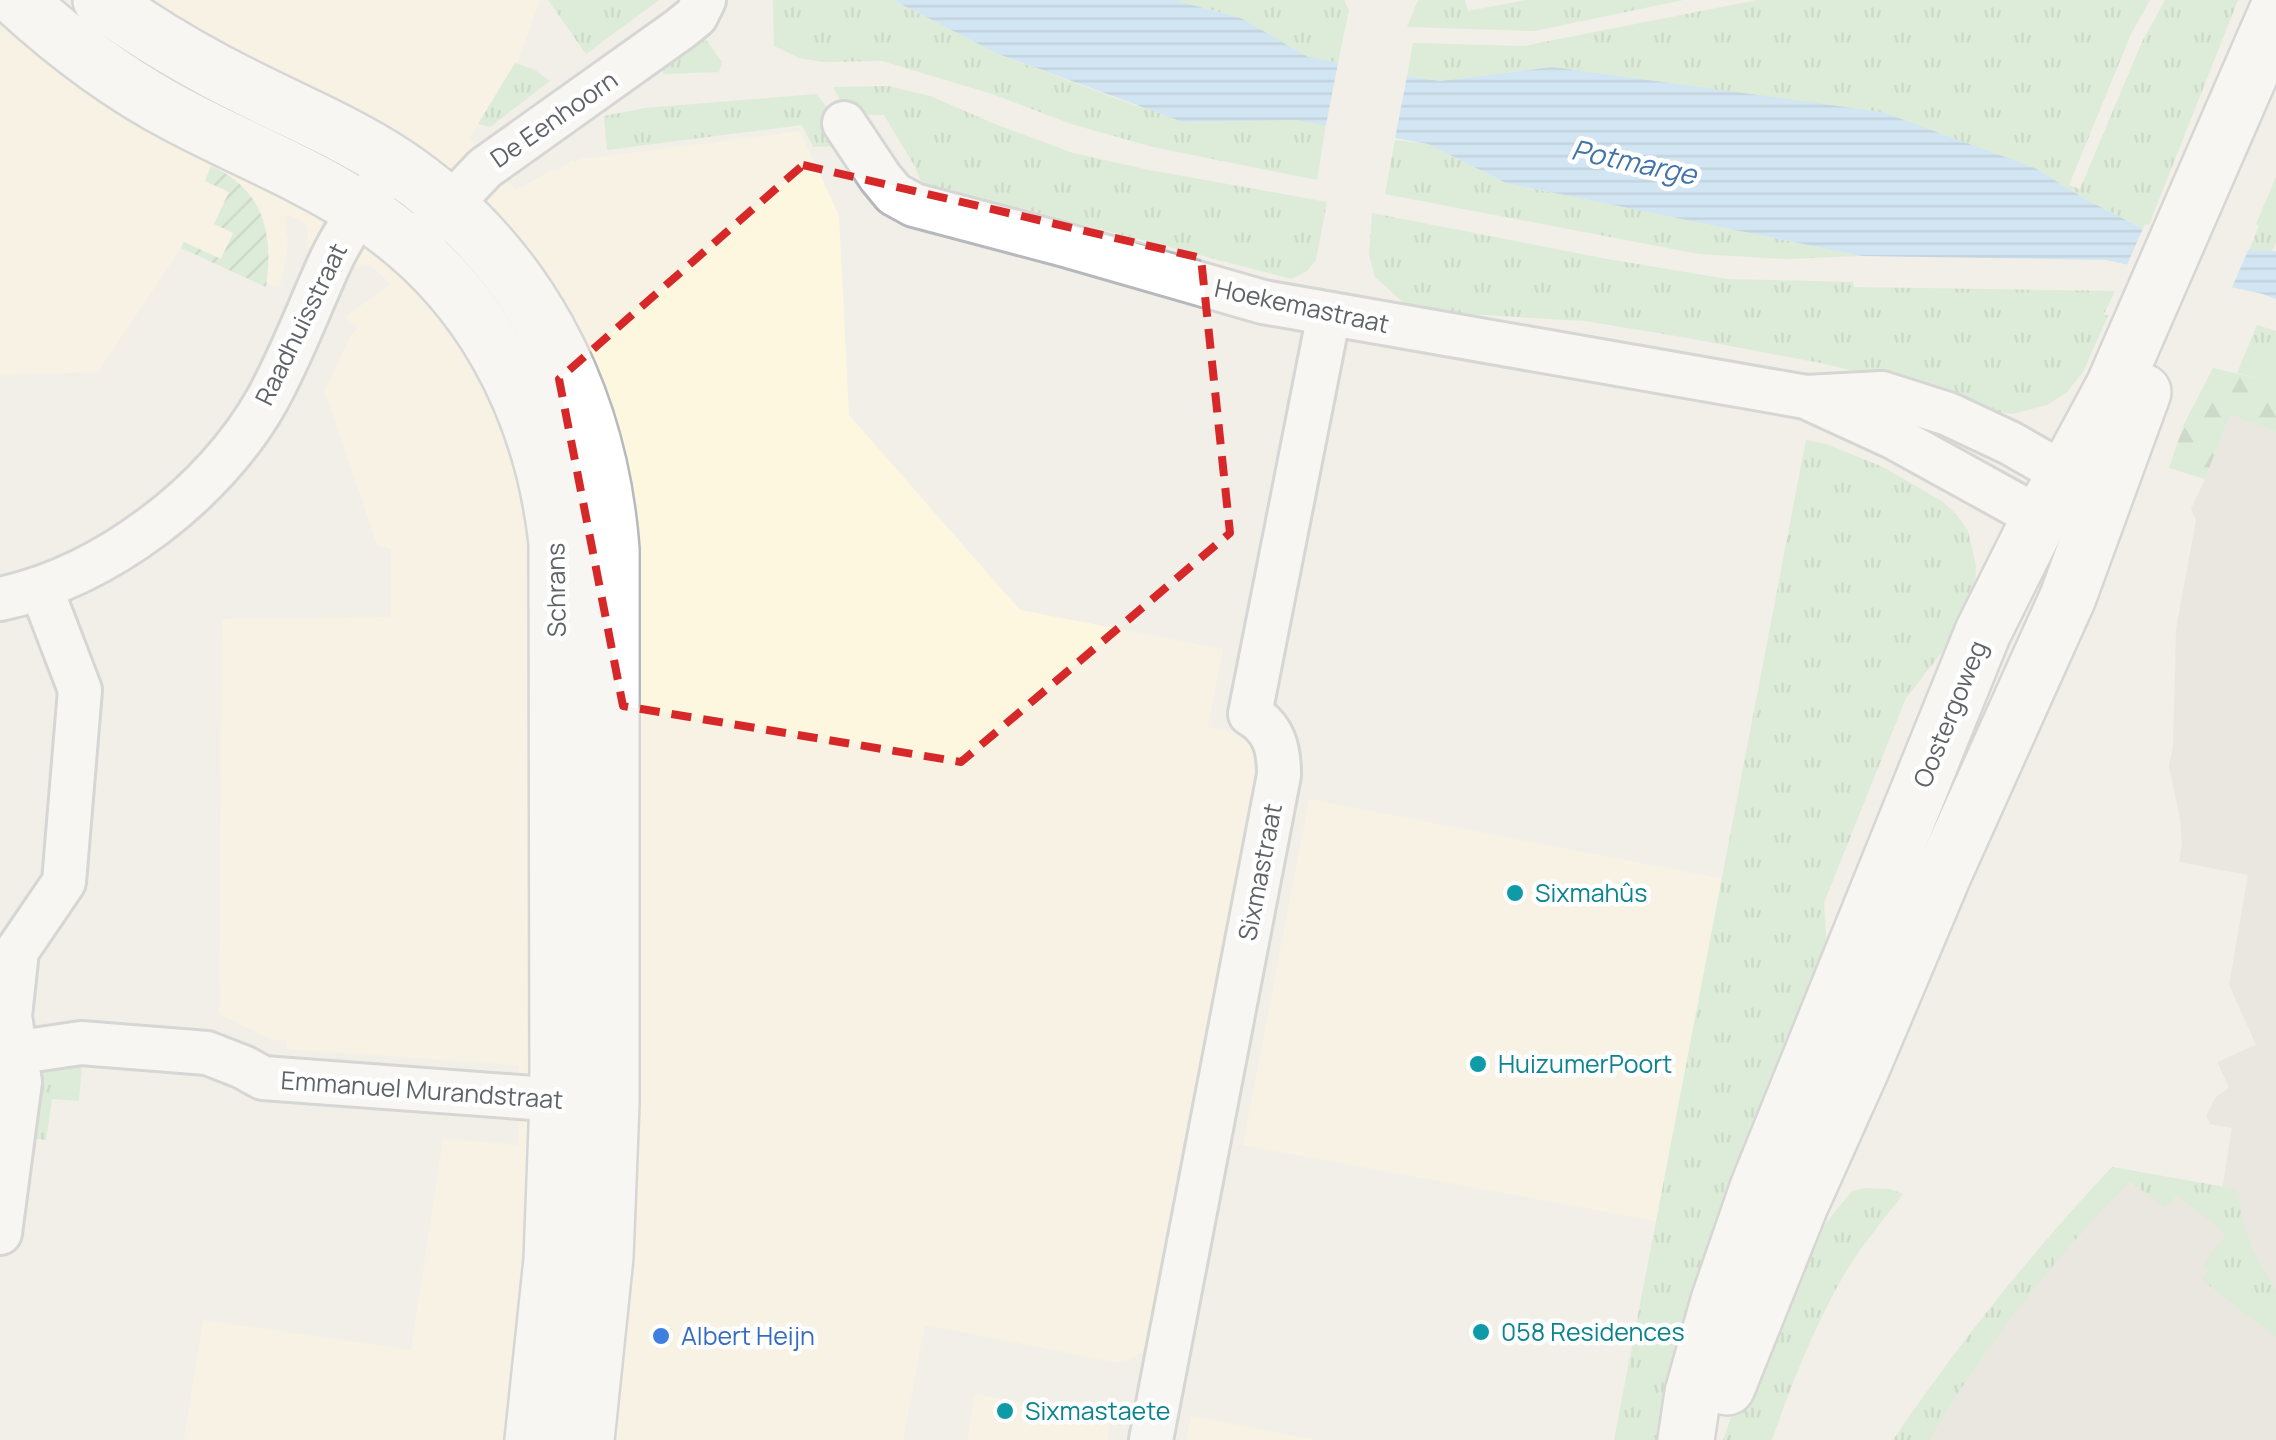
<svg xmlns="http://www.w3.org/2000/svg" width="2276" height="1440" font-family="Manrope,sans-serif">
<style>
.commercial{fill:#fef7e0}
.education{fill:#e1ded6}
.grass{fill:url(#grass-tufts)}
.forest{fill:url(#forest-firs)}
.garden{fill:url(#garden-furrows)}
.water{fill:url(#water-rules)}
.pier{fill:#f1efe8}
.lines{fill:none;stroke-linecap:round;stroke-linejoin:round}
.street-casing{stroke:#b5b8bc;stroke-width:48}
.secondary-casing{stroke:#b6babf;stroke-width:60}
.street{stroke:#fff;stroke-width:42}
.secondary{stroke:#fff;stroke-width:55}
.marked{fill:none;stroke:#d62828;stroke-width:8;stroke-dasharray:20 12;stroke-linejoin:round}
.culture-dot{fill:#0f9aa8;stroke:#fff;stroke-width:4}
.shop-dot{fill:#3f7fe0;stroke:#fff;stroke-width:4}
.labels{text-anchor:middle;stroke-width:9;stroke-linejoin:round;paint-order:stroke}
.street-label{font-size:25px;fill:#5f6368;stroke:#fff}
.culture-label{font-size:25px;fill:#0d838f;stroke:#fff;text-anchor:start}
.shop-label{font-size:25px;fill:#366cbe;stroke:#fff;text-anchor:start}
.water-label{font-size:28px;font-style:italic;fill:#4174aa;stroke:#fff}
</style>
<defs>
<pattern id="grass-tufts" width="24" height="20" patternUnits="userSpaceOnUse" patternTransform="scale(2.5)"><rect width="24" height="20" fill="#c5e8c5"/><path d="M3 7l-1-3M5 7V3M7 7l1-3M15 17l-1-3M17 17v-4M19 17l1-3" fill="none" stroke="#a3c0a4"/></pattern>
<pattern id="forest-firs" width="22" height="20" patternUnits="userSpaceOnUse" patternTransform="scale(2.5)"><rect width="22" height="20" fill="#c5e8c5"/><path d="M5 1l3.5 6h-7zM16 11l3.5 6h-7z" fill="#a3c0a4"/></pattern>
<pattern id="garden-furrows" width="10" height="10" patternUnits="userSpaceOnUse" patternTransform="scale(2.5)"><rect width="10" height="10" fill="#c5e8c5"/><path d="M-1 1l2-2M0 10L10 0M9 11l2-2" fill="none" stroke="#a3c0a4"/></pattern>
<pattern id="water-rules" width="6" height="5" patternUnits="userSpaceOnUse" patternTransform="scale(2.5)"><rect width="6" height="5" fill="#aadaff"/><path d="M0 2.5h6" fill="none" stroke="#8eb4d2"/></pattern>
</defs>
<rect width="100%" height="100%" fill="#f1efe8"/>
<!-- commercial -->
<g class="commercial">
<polygon points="120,0 540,0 517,64 514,64 469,139 516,190 554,169 556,171 573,160 575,162 584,156 586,159 800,131 839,216 849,415 1020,610 1223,649 1208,727 1234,732 1247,739 1255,750 1258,761 1258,773 1152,1331 1147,1345 1140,1353 1128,1360 1115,1362 925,1325 903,1440 600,1440 540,292"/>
<polygon points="14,14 329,204 445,298 536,486 546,1040 520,1440 184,1440 203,1320 411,1350 443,1139 518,1145 519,1065 286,1049 286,1040 272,1040 219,1014 222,619 391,617 391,549 377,545 326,395 323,394 351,335 358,328 345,317 391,284 370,265 364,265 356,268 307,246 308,227 302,221 287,215 284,220 288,238 287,253 280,287 267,284 266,287 181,248 98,372 0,375 0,30"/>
<polygon points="1309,799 1723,879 1656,1221 1243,1145"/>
<polygon points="975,1394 1111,1420 1107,1440 967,1440"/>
<polygon points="1191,1416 1316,1440 1186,1440"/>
</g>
<!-- education -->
<polygon class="education" points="2230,413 2276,432 2276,1440 1912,1440 2116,1178 2222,1190 2232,1128 2210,1124 2206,1116 2215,1098 2229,1087 2217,1062 2256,1045 2229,985 2248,875 2179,862 2182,844 2180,819 2169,766 2173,746 2176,629 2196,520 2191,509 2205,479"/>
<!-- grass -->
<g class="grass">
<polygon points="548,0 659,0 586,54"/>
<polygon points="773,0 893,0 998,54 1136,106 1295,120 1326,125 1317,180 1153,147 1071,124 992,94 882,61 823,62 799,58 774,46"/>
<polygon points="1174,0 1344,0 1349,10 1338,63 1307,57 1241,18"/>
<polygon points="1418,0 1465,0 1468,11 1526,0 1683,0 1535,31 1407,27"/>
<polygon points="1757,0 2150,0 2131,34 2069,185 2080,189 2142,42 2165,0 2238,0 2147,230 2085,199 2035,168 1552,67 1440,81 1407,76 1413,43 1524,46"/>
<polygon points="699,38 705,38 722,62 719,72 663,74 662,67"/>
<polygon points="515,63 535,70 550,81 490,127 478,124"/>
<polygon points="888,86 930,96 995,124 1073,153 1149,170 1327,202 1316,260 1307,271 1292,279 1026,210 924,188 913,163 884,115 848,114 833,87"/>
<polygon points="816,94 830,111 837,146 813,147 802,125 607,150 604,116 645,108"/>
<polygon points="1395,140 1428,144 1506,183 1862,256 1786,259 1699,254 1385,194"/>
<polygon points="2276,177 2276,242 2272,251 2249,250 2259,226 2256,224"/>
<polygon points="1372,213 1607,259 1727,279 1853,282 1854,287 2115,291 2104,314 2108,316 2083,372 2067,392 2047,405 2012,414 1988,410 1867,374 1821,363 1682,337 1585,321 1447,313 1405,304 1375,277 1369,255"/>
<polygon points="2257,325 2276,331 2276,374 2257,378 2237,373"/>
<polygon points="1806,440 1826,444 1883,467 1943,502 1957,515 1968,531 1976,566 1975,586 1970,602 1953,638 1906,698 1824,903 1827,947 1665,1440 1614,1440"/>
<polygon points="57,1062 82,1064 79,1101 52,1099 46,1140 26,1137 32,1079"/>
<path d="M2112 1167 2237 1189 2242 1218 2254 1252 2276 1292V1337L2202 1280 2209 1270 2203 1265 2226 1234 2177 1195 2165 1208 2130 1181C2053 1259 1985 1346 1929 1440H1893C1959 1343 2032 1252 2112 1167Z"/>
<path d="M1865 1188 1890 1189 1903 1194C1880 1224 1854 1255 1836 1289 1810 1337 1790 1388 1772 1440H1723L1766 1319 1806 1220 1822 1228 1852 1191Z"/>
</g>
<!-- forest -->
<polygon class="forest" points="2213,368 2256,378 2276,374 2276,432 2230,414 2205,479 2169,468 2184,424"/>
<!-- garden -->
<path class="garden" d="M211 166C264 189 274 235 266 287L181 248 184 242 221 259 233 233 214 224 229 192 205 181Z"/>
<!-- water -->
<polygon class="water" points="893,0 1174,0 1241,18 1308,57 1407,76 1440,81 1552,67 1882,112 2035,168 2085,199 2146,230 2249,250 2276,251 2276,299 2263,294 2106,260 1862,256 1506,183 1428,144 1295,120 1183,122 998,54"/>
<!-- pier -->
<g class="pier">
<polygon points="1339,58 1408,71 1394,144 1325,130"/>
<polygon points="2145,224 2250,246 2230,292 2125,269"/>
</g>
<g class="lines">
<!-- street casing -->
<g class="street-casing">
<g id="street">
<polyline points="844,123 880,177 894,194 914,205 1065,245 1263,302 1806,397 1882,393 1948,414 2010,443 2066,475 2083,497"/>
<polyline points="429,227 485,168 680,29 696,16 704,0"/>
<polyline points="1812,400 1895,438 2040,518 2072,516"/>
<path d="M0 599C105 577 215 493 267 400 292 355 309 308 330 262 343 234 361 209 379 184"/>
<polyline points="0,1055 81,1043 207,1053 243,1067 263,1078 587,1102"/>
<polyline points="0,1233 20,1082 10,1016 17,951 64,882 80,690 41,588"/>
<path d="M1151 1440 1279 775C1279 748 1274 728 1250 714L1329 314"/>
</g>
</g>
<!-- secondary casing -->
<g class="secondary-casing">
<g id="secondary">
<path d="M18 0C67 45 119 84 178 115 238 147 302 172 360 209 478 284 542 406 557 543L558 1100 552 1260 533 1440"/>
<path d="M101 0C149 35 199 64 252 90 300 114 350 135 394 164 526 252 599 392 611 549V1104L605 1257 586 1440"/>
<polyline points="1727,1387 1800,1205 1861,1069 1943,875 2068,597 2143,392"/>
<polyline points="1686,1440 1693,1393 1719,1301 1758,1188 1983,632 2040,518 2066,475 2114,386 2276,14"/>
</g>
</g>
<!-- street -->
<use href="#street" class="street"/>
<!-- secondary -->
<use href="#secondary" class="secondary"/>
</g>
<!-- marked area -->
<path d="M0 0H2276V1440H0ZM803 165 1201 258 1230 533 961 762 623 706 559 379Z" fill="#f1efe8" fill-opacity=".55" fill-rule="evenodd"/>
<path class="marked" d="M803 165 1201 258 1230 533 961 762 623 706 559 379Z"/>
<!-- markers -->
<g class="culture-dot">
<circle cx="1515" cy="893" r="10"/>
<circle cx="1478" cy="1064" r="10"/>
<circle cx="1481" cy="1332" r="10"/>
<circle cx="1005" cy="1411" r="10"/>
</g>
<circle class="shop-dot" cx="661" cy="1336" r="10"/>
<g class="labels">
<!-- street labels -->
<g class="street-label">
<text transform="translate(554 119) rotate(-35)" y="9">De Eenhoorn</text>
<text transform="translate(1302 306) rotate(12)" y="9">Hoekemastraat</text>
<text transform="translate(301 324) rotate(-64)" y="9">Raadhuisstraat</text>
<text transform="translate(556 590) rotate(-91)" y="9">Schrans</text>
<text transform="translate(1950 714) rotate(-68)" y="9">Oostergoweg</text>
<text transform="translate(1260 872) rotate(-79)" y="9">Sixmastraat</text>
<text transform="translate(422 1090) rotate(4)" y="9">Emmanuel Murandstraat</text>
</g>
<!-- culture labels -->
<g class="culture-label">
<text x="1535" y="902">Sixmahûs</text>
<text x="1498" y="1073">HuizumerPoort</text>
<text x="1501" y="1341">058 Residences</text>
<text x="1025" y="1420">Sixmastaete</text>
</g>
<!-- shop labels -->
<g class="shop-label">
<text x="681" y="1345">Albert Heijn</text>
</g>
<!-- water labels -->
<g class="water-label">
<text transform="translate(1634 162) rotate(12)" y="10">Potmarge</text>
</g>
</g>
</svg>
